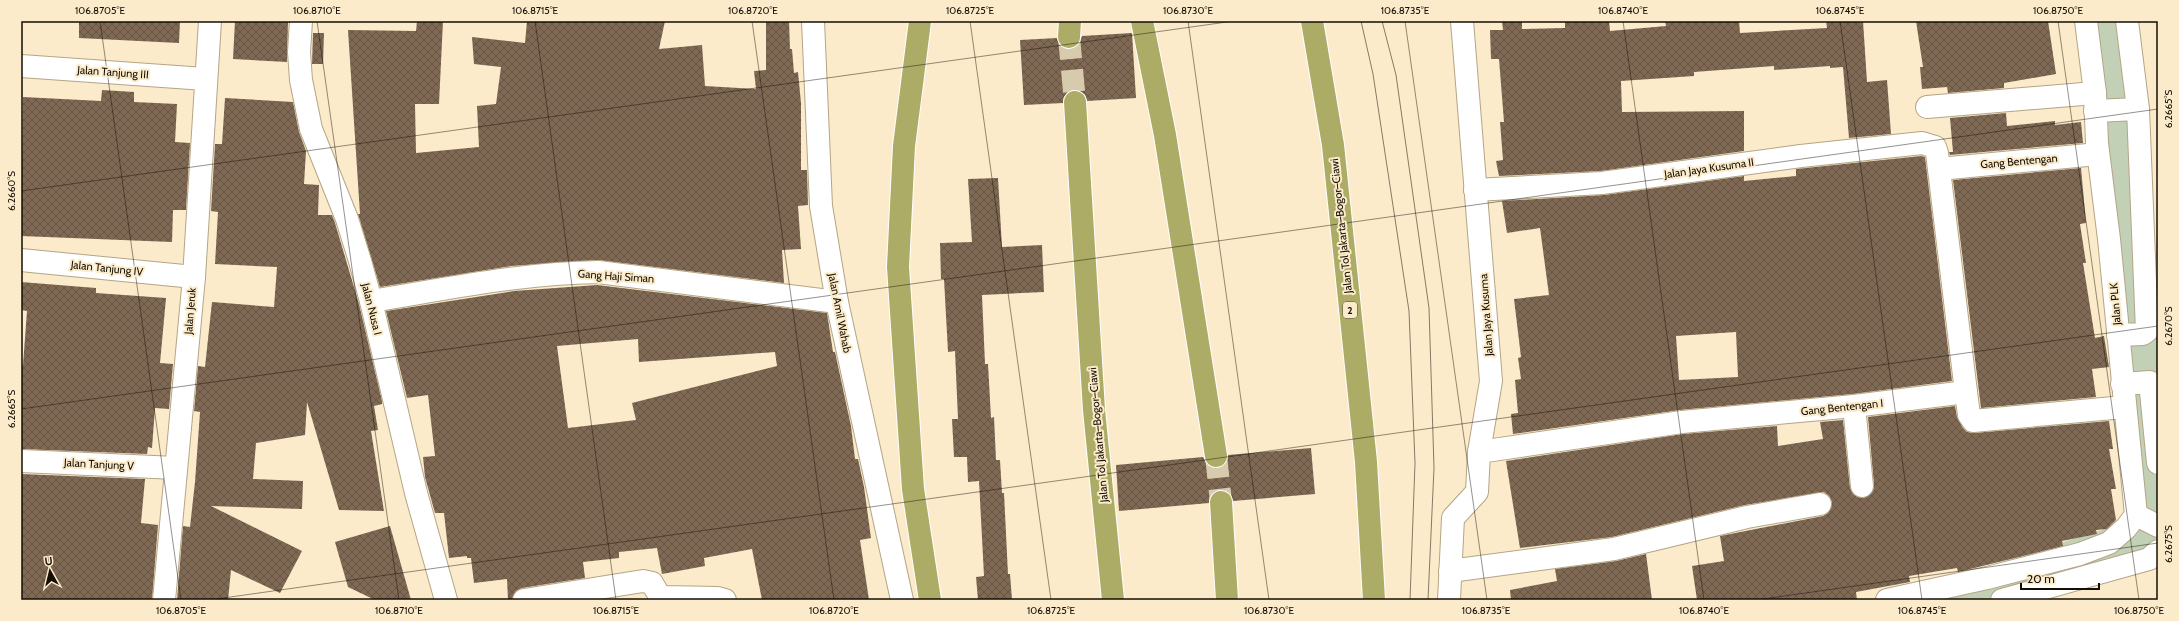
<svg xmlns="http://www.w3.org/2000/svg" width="2179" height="621" font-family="Cabin,sans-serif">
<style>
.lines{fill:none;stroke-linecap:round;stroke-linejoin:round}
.river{stroke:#c2d1b6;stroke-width:47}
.building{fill:url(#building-cross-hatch);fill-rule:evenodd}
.highway-tunnel{stroke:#d8caac;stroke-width:22;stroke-dasharray:22 11;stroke-linecap:butt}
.street-casing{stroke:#b4a586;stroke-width:24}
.highway-casing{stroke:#fff;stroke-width:24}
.street{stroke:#fff;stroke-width:22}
.highway{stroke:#adac66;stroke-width:22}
.tram{stroke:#857a65;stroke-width:1}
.ticks{fill:none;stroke:#140e04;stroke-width:1;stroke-opacity:0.45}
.labels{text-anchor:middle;stroke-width:4;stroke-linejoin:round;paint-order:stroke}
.shield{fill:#fbebca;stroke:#59503f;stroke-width:1}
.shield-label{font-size:10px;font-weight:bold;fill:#140e04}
.street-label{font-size:11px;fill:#140e04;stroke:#fbebca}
.neatline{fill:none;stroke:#140e04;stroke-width:1.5}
.ticks-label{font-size:10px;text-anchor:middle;fill:#140e04}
</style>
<defs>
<pattern id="building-cross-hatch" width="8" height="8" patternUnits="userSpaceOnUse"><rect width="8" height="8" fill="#7f6955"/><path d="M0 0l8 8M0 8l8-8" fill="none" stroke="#675544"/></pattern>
</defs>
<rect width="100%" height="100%" fill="#fbebca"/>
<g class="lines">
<!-- river -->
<polyline class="river" points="1958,600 2152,539 2113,21"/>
</g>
<!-- building -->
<g class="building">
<polygon points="79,21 180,21 179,43 79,38"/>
<polygon points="235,21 288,21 287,62 233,59"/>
<polygon points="417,21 443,21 439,104 415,104 416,153 479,147 477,106 496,104 501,67 474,64 472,37 525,43 527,21 665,21 659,49 702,45 705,86 756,89 754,71 766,70 766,21 789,21 790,49 792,49 794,73 798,72 801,103 801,170 807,170 808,205 798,206 801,249 782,250 784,283 598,260 511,266 380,287 358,214 360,214 348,30 416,31"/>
<polygon points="1502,21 1522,21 1522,29 1565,28 1565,21 1609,21 1610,31 1666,26 1665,21 1739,21 1740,33 1827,28 1826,21 1863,21 1867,82 1887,80 1891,134 1849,138 1843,67 1830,68 1830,66 1774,70 1774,66 1694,72 1694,76 1621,81 1622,112 1744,111 1744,151 1601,171 1499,176 1496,161 1503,160 1500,122 1504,122 1499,59 1491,59 1490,30 1503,30"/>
<polygon points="1916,21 2048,21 2056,74 2004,83 2004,88 1948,93 1947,87 1922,89 1920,67 1923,67"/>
<polygon points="313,33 324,33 323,64 312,64"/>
<polygon points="1132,33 1136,98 1087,101 1085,95 1075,90 1068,92 1064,97 1063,103 1024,105 1020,40 1057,38 1062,47 1069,49 1079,44 1082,36"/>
<polygon points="102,90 134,92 134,102 177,104 175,142 190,143 186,210 173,210 172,242 21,236 23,97 101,101"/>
<polygon points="225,98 293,102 299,132 306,151 304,184 319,185 318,215 332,215 335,223 359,304 382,401 382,404 374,406 378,430 371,431 384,511 339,510 307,402 305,435 256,443 253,479 303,481 302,509 211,506 302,551 280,593 231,570 228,600 177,600 183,526 190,527 195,482 200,412 194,411 198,366 205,367 212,302 274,307 277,267 215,264 218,212 211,211 215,144 222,144"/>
<polygon points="2006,113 2007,126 2055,121 2055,125 2081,122 2083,143 1950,155 1949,152 1953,152 1950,118"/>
<path d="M1921 156 1925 157 1952 381 1853 394 1680 410 1513 434 1511 414 1518 413 1515 380 1521 379 1518 358 1521 357 1514 299 1549 295 1540 228 1507 233 1502 201 1604 195 1744 176V181L1796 176V169ZM1736 332 1738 377 1679 380 1676 336Z"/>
<polygon points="2081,168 2086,223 2080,224 2086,263 2083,263 2095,338 2104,336 2109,367 2092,369 2096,397 1981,408 1953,180"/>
<polygon points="998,178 1002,247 1042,245 1044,292 982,295 985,364 988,364 991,418 994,417 996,460 1000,460 1002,493 1004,493 1008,574 1010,574 1012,600 978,600 976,577 984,576 979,481 968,482 967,457 954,457 952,419 958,419 955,351 948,352 944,279 941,279 940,243 972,242 968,179"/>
<polygon points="21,282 96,288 96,293 166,298 160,363 173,364 169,409 155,408 152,448 148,447 147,454 21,449 21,365 23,365 27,311 21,310"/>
<path d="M597 285 827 313 833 352H835L851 426 855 459H858L864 487 871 538 860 540 869 600H762L752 549 704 558 705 566 662 574 657 548 619 552V558L583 562 585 578 522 588 516 591 512 600H508L507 579 474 583 471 558H467V556L449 558 444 513H435L425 477 423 457 435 456 428 395 407 398 386 311 514 291ZM638 339 639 362 775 352 777 366 632 403 636 420 568 428 557 346Z"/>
<polygon points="1955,406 1957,417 1963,428 1967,432 1974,433 2109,421 2113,449 2109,449 2116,489 2111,489 2116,520 2107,529 2096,530 2097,534 2062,541 2063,546 1958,572 1957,568 1909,576 1910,582 1856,592 1857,600 1697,600 1692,566 1724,561 1720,536 1823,516 1828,513 1832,502 1829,496 1824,492 1745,505 1612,537 1520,548 1506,461 1683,434 1777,426 1778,446 1823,439 1820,422 1843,420 1850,488 1857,497 1864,498 1873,491 1874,485 1868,417"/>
<polygon points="1311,448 1315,494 1233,501 1227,491 1220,490 1210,496 1209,503 1119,511 1116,465 1203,457 1207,464 1218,468 1224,465 1228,455"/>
<polygon points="21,474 145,479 141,523 158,525 152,600 21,600"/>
<polygon points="390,526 411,600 375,600 348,587 335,542"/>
<polygon points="1646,554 1652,600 1511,600 1510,590 1557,581 1555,569 1616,561"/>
</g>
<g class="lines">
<!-- highway-tunnel -->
<g class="highway-tunnel">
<polyline points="1069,37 1075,102"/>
<polyline points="1216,456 1221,502"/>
</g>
<!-- street casing -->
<g class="street-casing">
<g id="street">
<polyline points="301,21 299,52 301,80 311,129 347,219 360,261 371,301 416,493 446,600"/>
<polyline points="813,21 821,206 837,302 902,600"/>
<polyline points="21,66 205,79"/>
<polyline points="1927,107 2095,93"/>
<polyline points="2095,111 2138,109"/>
<polyline points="1939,169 2098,154"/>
<polyline points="1475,190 1602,183 1801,156 1922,143 1935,147 1937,153 1966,392 1854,406 1682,422 1479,452"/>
<polyline points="21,260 194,277"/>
<path d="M371 301C446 289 522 273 598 272L837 302"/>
<polyline points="2118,335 2143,334 2147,331 2138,109 2127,21"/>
<polyline points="2122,384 2150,382 2158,463"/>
<polyline points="1966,392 1969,415 1973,421 2124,407"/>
<polyline points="1854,406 1862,486"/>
<polyline points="21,461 176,468"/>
<polyline points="2136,515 2158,526"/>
<polyline points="1450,571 1614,549 1747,517 1820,504"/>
<polyline points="164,600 194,277 210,21"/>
<polyline points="524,600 643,581 652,583 659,595 664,597 718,598 725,600"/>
<polyline points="1449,600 1453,518 1477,492 1479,452 1491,381 1462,21"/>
<polyline points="1887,600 1987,578 2080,554 2109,543 2126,528 2136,515 2109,239 2097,143 2095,93 2086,21"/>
<polyline points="2002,600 2149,559 2158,551"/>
</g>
</g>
<!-- highway casing -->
<g class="highway-casing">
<g id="highway">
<polyline points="920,21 904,146 898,267 913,489 930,600"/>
<polyline points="1142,21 1165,135 1216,456"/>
<polyline points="1312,21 1333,145 1366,462 1374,600"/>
<polyline points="1069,37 1070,21"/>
<polyline points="1075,102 1094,410 1113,600"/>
<polyline points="1221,502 1227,600"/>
</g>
</g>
<!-- street -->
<use href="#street" class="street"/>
<!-- highway -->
<use href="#highway" class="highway"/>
<!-- tram -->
<g class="tram">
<polyline points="1361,21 1373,74 1409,311 1415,463 1410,600"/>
<polyline points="1382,21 1396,75 1429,308 1434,468 1428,600"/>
</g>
</g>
<!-- ticks -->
<path class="ticks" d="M100 21 181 600M317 21 399 600M535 21 616 600M752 21 834 600M970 21 1051 600M1188 21 1269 600M1405 21 1487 600M1623 21 1704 600M1840 21 1922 600M2058 21 2139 600M21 191 1234 21M21 409 2158 109M209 600 2158 326M1756 600 2158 543"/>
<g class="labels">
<!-- shield labels -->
<rect class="shield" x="1343" y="302" width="14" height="16" rx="3"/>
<g class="shield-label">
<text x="1350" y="314">2</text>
</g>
<!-- street labels -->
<g class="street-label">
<text transform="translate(113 72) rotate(4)" y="4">Jalan Tanjung III</text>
<text transform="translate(2019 161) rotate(-5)" y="4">Gang Bentengan</text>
<text transform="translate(1709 168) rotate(-8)" y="4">Jalan Jaya Kusuma II</text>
<text transform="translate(1341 226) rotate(-96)" y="4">Jalan Tol Jakarta–Bogor–Ciawi</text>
<text transform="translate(107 268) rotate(6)" y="4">Jalan Tanjung IV</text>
<text transform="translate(616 276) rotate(4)" y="4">Gang Haji Siman</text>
<text transform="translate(2115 304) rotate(-95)" y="4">Jalan PLK</text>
<text transform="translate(372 309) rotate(76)" y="4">Jalan Nusa I</text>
<text transform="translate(190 311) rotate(-85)" y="4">Jalan Jeruk</text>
<text transform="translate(840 313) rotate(79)" y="4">Jalan Amil Wahab</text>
<text transform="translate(1486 315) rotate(-94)" y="4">Jalan Jaya Kusuma</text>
<text transform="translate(1842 407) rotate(-6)" y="4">Gang Bentengan I</text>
<text transform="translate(1098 435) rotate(-95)" y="4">Jalan Tol Jakarta–Bogor–Ciawi</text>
<text transform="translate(99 464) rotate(3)" y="4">Jalan Tanjung V</text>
</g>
</g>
<!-- border -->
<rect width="2179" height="621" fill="none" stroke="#fbebca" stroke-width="44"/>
<!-- north arrow -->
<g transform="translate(50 571) rotate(352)" stroke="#fbebca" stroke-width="3" paint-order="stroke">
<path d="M0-3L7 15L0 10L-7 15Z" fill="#140e04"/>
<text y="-6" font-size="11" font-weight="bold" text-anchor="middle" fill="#140e04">U</text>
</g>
<!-- scale -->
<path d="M2021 583v6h78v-6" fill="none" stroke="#140e04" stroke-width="2"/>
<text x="2027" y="583" font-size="12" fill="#140e04" stroke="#fbebca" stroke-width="3" paint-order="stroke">20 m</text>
<rect x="22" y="22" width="2135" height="577" class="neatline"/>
<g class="ticks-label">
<text x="100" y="14">106.8705°E</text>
<text x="317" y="14">106.8710°E</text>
<text x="535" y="14">106.8715°E</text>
<text x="753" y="14">106.8720°E</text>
<text x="970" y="14">106.8725°E</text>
<text x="1188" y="14">106.8730°E</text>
<text x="1405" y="14">106.8735°E</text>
<text x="1623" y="14">106.8740°E</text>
<text x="1840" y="14">106.8745°E</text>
<text x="2058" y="14">106.8750°E</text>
<text transform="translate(2168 109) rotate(-90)" y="4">6.2665°S</text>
<text transform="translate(11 191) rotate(-90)" y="4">6.2660°S</text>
<text transform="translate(2168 326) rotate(-90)" y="4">6.2670°S</text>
<text transform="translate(11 409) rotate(-90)" y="4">6.2665°S</text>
<text transform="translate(2168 544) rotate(-90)" y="4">6.2675°S</text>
<text x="181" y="614">106.8705°E</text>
<text x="399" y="614">106.8710°E</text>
<text x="616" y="614">106.8715°E</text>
<text x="834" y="614">106.8720°E</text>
<text x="1051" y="614">106.8725°E</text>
<text x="1269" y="614">106.8730°E</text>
<text x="1486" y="614">106.8735°E</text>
<text x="1704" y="614">106.8740°E</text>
<text x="1922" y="614">106.8745°E</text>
<text x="2139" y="614">106.8750°E</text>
</g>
</svg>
